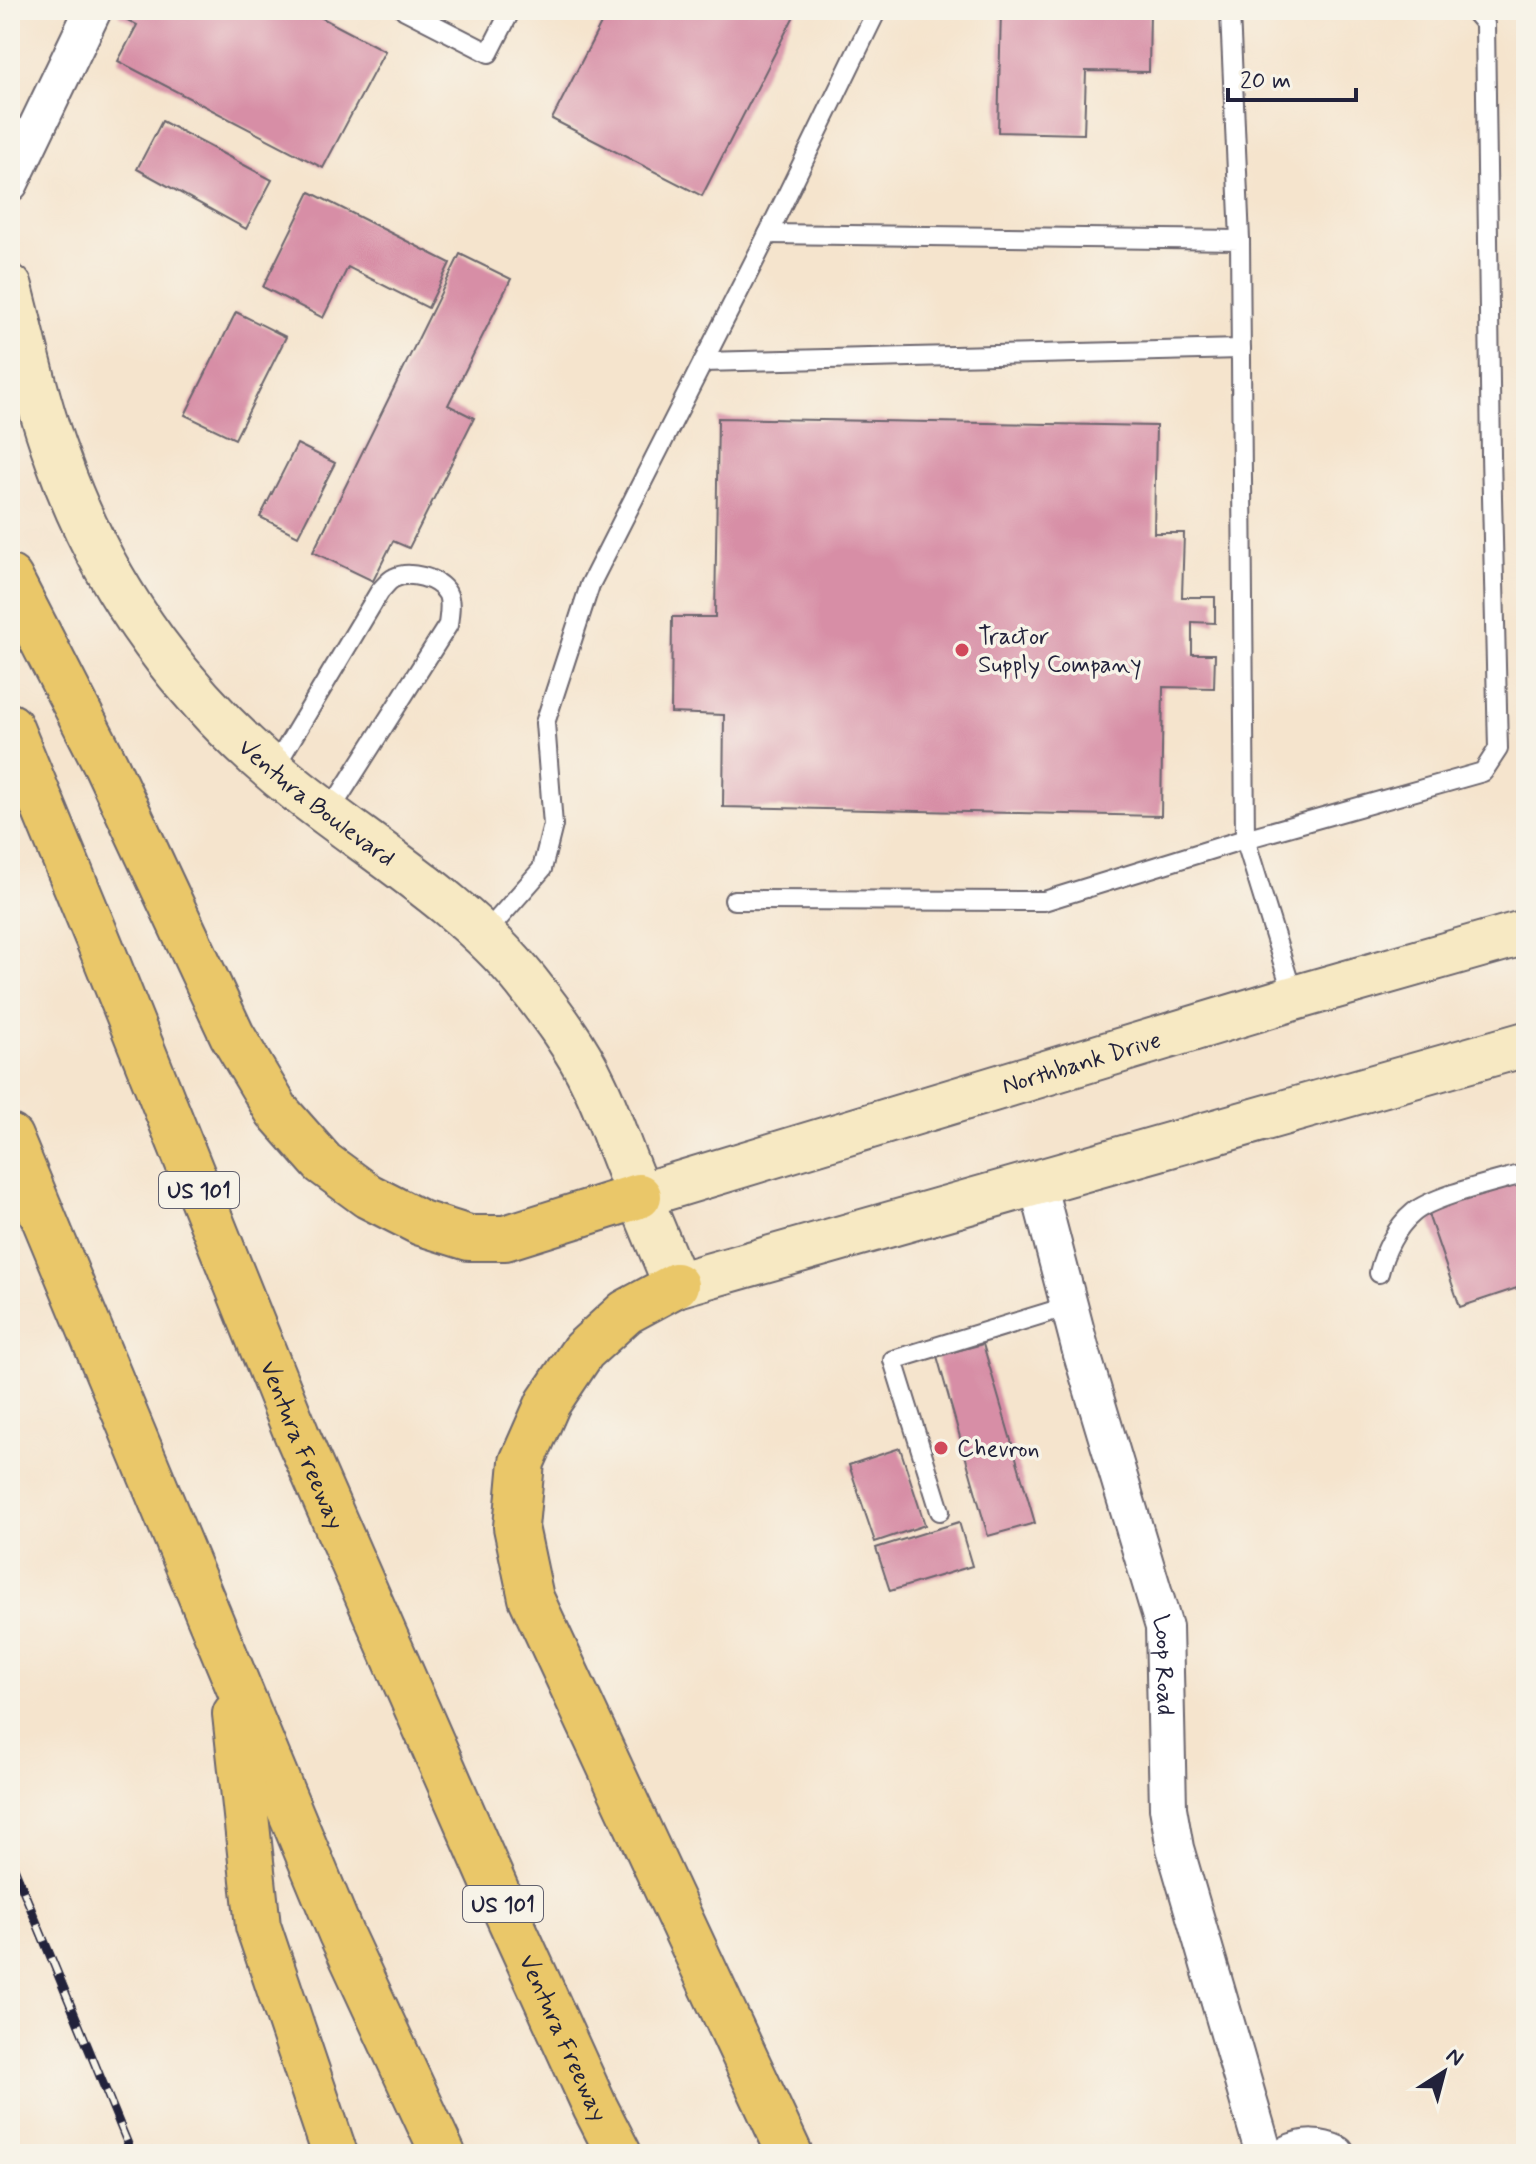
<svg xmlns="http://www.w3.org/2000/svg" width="1536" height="2164" font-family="Mynerve,sans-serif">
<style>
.building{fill:#d78ea6}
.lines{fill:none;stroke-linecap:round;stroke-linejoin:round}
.lane-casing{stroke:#6c666e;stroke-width:22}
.street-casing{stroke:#6c666e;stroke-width:40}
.secondary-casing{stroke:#6c666e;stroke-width:48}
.highway-casing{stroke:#6c666e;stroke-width:48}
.lane{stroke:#fff;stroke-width:18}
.street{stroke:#fff;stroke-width:36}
.secondary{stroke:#f7e9c3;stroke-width:44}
.highway{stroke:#eac769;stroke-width:44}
.rail-casing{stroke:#22223b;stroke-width:9}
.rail{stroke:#f7f3e8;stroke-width:6;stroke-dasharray:18;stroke-linecap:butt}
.poi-dot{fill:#d1495b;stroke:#f7f3e8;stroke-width:3}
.labels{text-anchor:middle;stroke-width:7;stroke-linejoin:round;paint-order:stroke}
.shield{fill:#f7f3e8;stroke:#62616f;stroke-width:2}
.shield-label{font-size:22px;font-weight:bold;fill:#22223b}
.poi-label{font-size:24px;fill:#22223b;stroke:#f7f3e8;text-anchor:start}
.street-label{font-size:24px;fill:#22223b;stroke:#f7f3e8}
</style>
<rect width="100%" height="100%" fill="#f7f3e8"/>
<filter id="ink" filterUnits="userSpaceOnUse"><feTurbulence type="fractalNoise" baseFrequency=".0125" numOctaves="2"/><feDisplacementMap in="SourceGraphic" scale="16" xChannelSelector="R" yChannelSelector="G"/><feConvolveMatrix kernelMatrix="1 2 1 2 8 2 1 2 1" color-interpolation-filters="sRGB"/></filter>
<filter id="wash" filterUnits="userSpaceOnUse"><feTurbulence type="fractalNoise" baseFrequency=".006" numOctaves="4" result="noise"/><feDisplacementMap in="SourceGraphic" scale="32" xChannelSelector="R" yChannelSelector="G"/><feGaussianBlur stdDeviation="1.8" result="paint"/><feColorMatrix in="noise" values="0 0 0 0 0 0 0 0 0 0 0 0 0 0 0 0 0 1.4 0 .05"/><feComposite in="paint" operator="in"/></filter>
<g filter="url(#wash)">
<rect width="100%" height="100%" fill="#f5e4cd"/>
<g id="blocks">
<!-- building -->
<g class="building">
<polygon points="121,10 307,10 385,51 323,168 118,61 137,25 118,15"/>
<polygon points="608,10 797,10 702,196 552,119"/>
<polygon points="1001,10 1150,10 1149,72 1086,71 1084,134 998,132"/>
<polygon points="162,121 272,180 246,229 137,169"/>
<polygon points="310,192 450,263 428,308 348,267 323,318 263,287"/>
<polygon points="460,254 511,279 448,405 474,418 409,548 393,541 373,581 313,552"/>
<polygon points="236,312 286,337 235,439 185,415"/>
<polygon points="718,418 1156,426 1154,533 1184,533 1182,597 1215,597 1215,623 1192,622 1192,654 1215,654 1214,688 1163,687 1161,816 723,807 724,715 671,713 672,617 715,617"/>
<polygon points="297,444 335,463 298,536 260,517"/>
<polygon points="1526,1177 1526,1285 1460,1307 1427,1211"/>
<polygon points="983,1344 1035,1523 988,1536 937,1356"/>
<polygon points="900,1448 925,1525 875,1542 849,1465"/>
<polygon points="959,1522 972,1566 890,1591 876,1548"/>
</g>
</g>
</g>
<g filter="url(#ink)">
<use href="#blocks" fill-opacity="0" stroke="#6c666e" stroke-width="2"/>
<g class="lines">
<!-- lane casing -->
<g class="lane-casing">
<g id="lane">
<polyline points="405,10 489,53 511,10"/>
<polyline points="1233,10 1230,13 1240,240"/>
<polyline points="703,362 1241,349"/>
<path d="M273 770 380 591C384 587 389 580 394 578 409 570 438 578 447 593 452 602 449 615 448 625L328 814"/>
<polyline points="734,900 1044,901 1245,839 1240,240 768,234"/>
<polyline points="483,936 542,869 553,825 545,723 590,585 768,234 877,10"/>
<polyline points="1294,998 1245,839 1483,772 1498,749 1491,455 1485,24 1473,10"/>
<path d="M1379 1273C1384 1252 1396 1227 1413 1213 1432 1196 1499 1181 1526 1173"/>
<polyline points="940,1511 893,1360 1069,1306"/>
</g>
</g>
<!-- street casing -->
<g class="street-casing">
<g id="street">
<polyline points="10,183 93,10"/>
<path id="s1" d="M1037 1183 1081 1351 1164 1627 1168 1808 1175 1848 1264 2154"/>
<path d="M1289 2154C1304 2146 1321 2147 1336 2154"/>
</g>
</g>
<!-- secondary casing -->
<g class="secondary-casing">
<g id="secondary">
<path id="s2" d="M10 287C25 345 37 404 58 460 104 591 189 705 298 791 373 850 466 906 526 981 551 1013 577 1047 594 1084 605 1106 613 1130 622 1153 639 1197 658 1241 676 1285L1526 1044"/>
<path id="s3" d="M639 1196 1294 998 1526 932"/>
</g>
</g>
<!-- highway casing -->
<g class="highway-casing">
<g id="highway">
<polyline points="10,578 106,765 232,1035 277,1111 323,1163 368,1196 421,1223 469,1238 505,1238 639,1196"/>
<path id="s4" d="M10 726 106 959 297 1435 499 1896 595 2107 619 2154"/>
<polyline points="10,1137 341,1934 443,2154"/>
<polyline points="676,1285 626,1312 583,1351 548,1403 522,1462 516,1527 531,1598 790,2154"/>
<polyline points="235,1714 258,1926 335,2154"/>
</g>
</g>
<!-- lane -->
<use href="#lane" class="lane"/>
<!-- street -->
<use href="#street" class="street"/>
<!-- secondary -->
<use href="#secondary" class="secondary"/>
<!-- highway -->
<use href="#highway" class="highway"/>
<!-- rail casing -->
<g class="rail-casing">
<polyline id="rail" points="10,1858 132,2154"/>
</g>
<!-- rail -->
<use href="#rail" class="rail"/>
</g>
</g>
<!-- markers -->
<g class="poi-dot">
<circle cx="962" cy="650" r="8"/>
<circle cx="941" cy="1448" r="8"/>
</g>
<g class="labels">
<!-- shield labels -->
<g class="shield">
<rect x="159" y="1172" width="80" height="36" rx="6"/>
<rect x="463" y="1886" width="80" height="36" rx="6"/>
</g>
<g class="shield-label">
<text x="199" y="1198">US 101</text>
<text x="503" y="1912">US 101</text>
</g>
<!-- poi labels -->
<g class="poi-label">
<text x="978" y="644">Tractor<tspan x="978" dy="28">Supply Company</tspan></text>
<text x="957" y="1456">Chevron</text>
</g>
<!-- street labels -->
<g class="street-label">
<text dy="8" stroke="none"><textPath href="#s2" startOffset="616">Ventura Boulevard</textPath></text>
<text dy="8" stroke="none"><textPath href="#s3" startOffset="462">Northbank Drive</textPath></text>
<text dy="8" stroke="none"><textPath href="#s4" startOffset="776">Ventura Freeway</textPath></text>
<text dy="8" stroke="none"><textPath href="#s1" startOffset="500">Loop Road</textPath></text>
<text dy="8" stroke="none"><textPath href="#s4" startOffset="1424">Ventura Freeway</textPath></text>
</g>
</g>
<!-- margin -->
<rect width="1536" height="2164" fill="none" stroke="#f7f3e8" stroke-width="40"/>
<!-- north arrow -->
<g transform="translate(1444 2072) rotate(36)" stroke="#f7f3e8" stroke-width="6" paint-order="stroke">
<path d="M0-6L14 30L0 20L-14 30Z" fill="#22223b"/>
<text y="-12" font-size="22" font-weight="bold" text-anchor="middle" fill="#22223b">N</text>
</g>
<!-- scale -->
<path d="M1228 88v12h128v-12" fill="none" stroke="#22223b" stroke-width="4"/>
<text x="1240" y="88" font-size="24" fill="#22223b" stroke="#f7f3e8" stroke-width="6" paint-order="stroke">20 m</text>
</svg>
